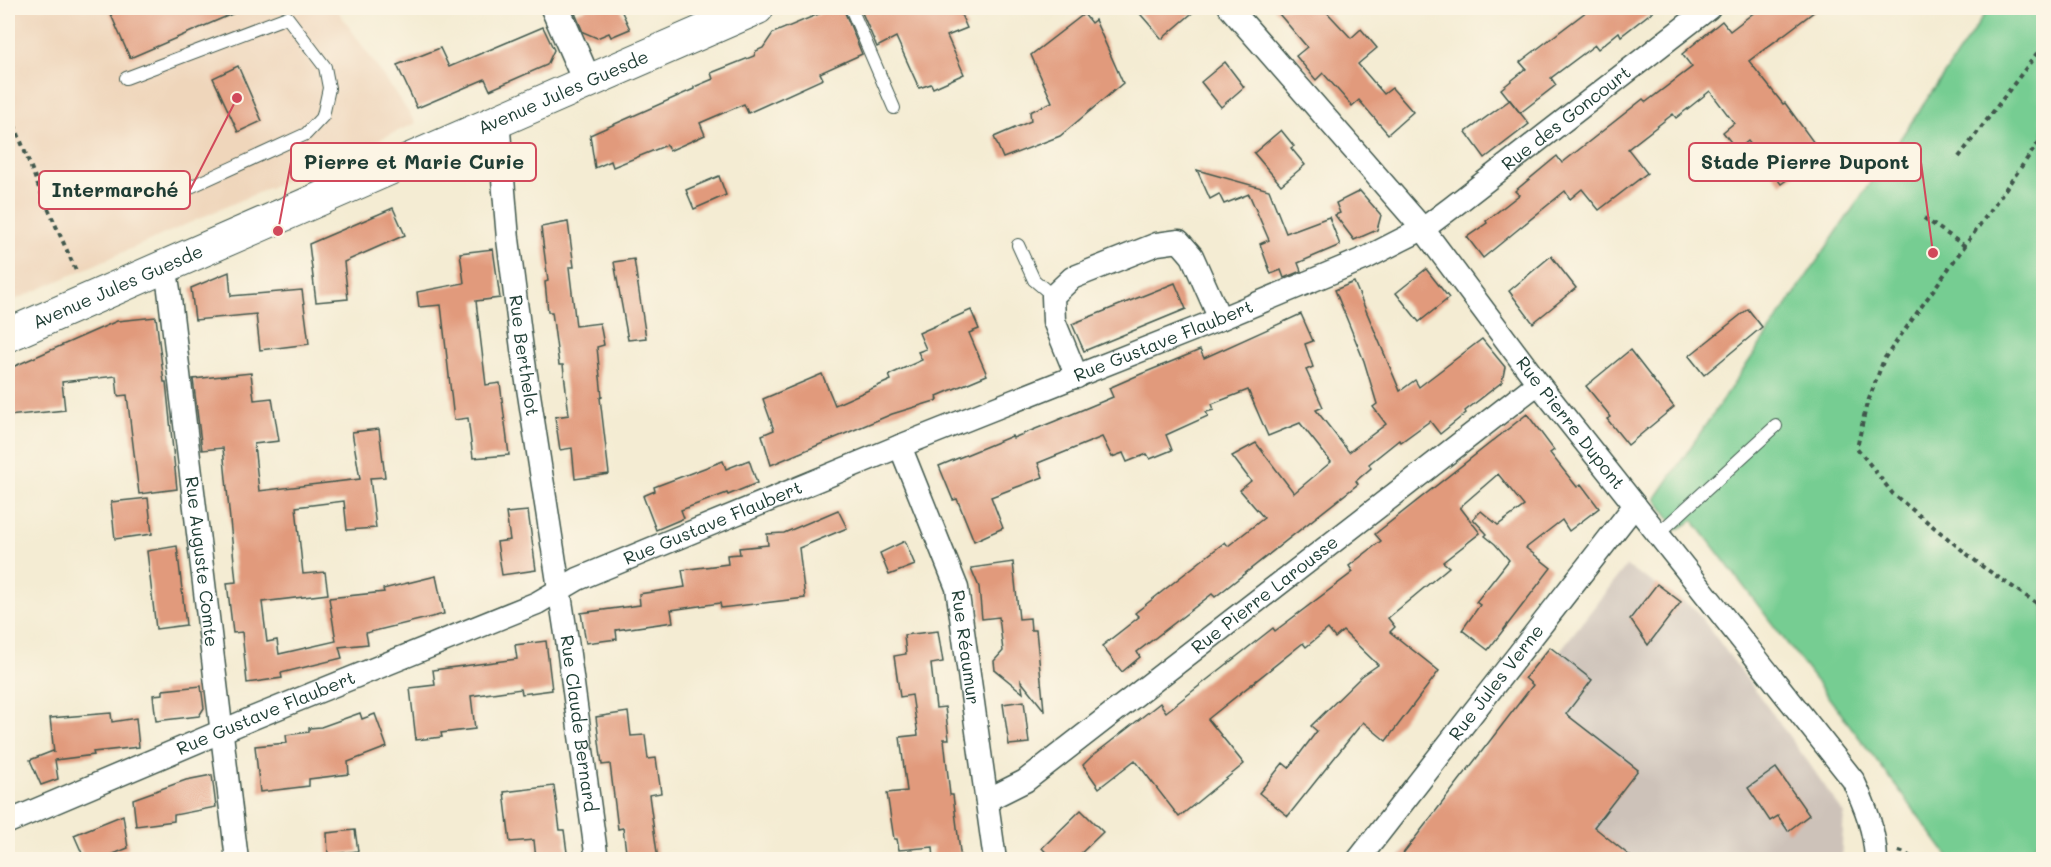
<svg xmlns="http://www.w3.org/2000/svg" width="2051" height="867" font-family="Mali,sans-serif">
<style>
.built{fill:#efd6bb}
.industrial{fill:#cdc2b9}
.green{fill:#76cd92;stroke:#4a8563;stroke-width:1.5}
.building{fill:#e19a7c}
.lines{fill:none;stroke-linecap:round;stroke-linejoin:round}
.service-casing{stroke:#3f574c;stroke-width:14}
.minor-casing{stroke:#3f574c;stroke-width:25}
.tertiary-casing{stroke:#3f574c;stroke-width:31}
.primary-casing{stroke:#3f574c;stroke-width:35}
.path{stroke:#3f574c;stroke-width:4;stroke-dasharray:4.5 4.5;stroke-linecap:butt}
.service{stroke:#fff;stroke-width:12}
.minor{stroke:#fff;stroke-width:22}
.tertiary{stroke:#fff;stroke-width:28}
.primary{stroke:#fff;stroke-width:33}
.labels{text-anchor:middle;stroke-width:5;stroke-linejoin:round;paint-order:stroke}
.street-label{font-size:18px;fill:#1f3d34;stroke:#fcf5e5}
.leader{fill:none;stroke:#d1495b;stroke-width:2}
.callout-dot{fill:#d1495b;stroke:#fcf5e5;stroke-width:2}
.callout{fill:#fcf5e5;stroke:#d1495b;stroke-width:2}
.callout-label{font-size:20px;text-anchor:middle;font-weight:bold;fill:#1f3d34}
</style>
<rect width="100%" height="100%" fill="#fcf5e5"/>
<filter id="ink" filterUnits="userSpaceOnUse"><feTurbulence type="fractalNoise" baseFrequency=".0167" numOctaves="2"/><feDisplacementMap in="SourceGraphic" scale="12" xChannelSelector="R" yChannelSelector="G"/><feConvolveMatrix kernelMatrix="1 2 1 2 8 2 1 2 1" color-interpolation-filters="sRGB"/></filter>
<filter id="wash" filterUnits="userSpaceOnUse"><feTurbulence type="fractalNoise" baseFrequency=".008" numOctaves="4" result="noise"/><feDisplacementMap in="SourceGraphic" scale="24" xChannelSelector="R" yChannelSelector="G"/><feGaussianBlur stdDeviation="1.35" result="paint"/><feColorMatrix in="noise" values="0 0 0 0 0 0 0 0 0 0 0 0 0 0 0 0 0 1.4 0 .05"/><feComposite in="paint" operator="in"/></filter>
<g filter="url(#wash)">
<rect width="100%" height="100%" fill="#f4ecd3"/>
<!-- built -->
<polygon class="built" points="8,8 336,8 416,123 8,303"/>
<!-- industrial -->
<polygon class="industrial" points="1626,566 1695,609 1808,762 1844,814 1841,859 1397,860"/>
<!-- green -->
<polygon class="green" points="1989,8 2043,8 2044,833 2024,859 1950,859 1897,787 1693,520 1677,530 1656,498"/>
<g id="blocks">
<!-- building -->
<g class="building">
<polygon points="108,8 246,8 130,58"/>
<polygon points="587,8 620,8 630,29 611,37 609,33 597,38 583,32 575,13"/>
<polygon points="833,8 843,8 862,54 820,73 823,79 748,113 744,104 700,123 705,135 669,151 667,145 613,167 611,161 595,168 590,135 694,89 694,87 713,79 711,73 754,56 756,51 763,48 773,33"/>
<polygon points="860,8 958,8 967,28 947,36 964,74 933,88 931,84 919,88 896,37 877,47"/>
<polygon points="1135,8 1198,8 1162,39"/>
<polygon points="1274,8 1323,8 1351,38 1361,29 1377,48 1358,64 1384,94 1392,88 1413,112 1388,134 1359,100 1352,106 1323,73 1316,80 1296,56 1307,47"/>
<polygon points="1591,8 1657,8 1621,36 1619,32 1598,49 1595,45 1551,78 1556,85 1520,113 1501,89 1526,69 1520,62"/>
<polygon points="1760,8 1819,8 1749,61 1783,104 1785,103 1822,154 1781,184 1748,141 1737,150 1723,132 1734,123 1710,91 1676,118 1673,114 1628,149 1647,173 1599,210 1582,189 1570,199 1565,191 1483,258 1467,237 1487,223 1486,221 1519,195 1515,191 1557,156 1562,163 1643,99 1646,102 1692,67 1682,54 1722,21 1730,31"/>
<polygon points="1084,14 1091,23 1095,20 1123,83 1060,136 1003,158 994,137 1031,121 1030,112 1052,102 1031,55"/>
<polygon points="543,27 554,50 547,65 490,90 485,79 417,108 397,65 440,48 449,67"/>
<polygon points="1225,62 1244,87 1221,107 1201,82"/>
<polygon points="238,66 262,121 238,132 213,78"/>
<polygon points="1510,100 1529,124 1485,158 1466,132"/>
<polygon points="1281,130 1294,146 1291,148 1305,165 1281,185 1254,153"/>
<polygon points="1197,170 1269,190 1286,233 1329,217 1340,245 1298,263 1301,271 1284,278 1281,270 1271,274 1260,244 1269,240 1249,194 1224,204 1219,194 1210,199"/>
<polygon points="719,176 726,195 694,209 686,190"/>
<polygon points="1360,191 1381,215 1377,230 1354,240 1335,215 1340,213 1336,203"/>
<polygon points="393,208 405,235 344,262 348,299 316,302 309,244"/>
<polygon points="568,222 574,267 569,267 576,326 600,323 604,345 597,347 602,397 600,398 609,474 575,479 572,448 560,450 555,417 569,415 563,365 559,365 552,312 548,312 545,282 548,281 541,227"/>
<polygon points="493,249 500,298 476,301 486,385 500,383 509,455 473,458 468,418 454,420 441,305 419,307 417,292 464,283 460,253"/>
<polygon points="1551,256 1576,288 1533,323 1509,291"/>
<polygon points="634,259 646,338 628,340 614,262"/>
<polygon points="1426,269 1449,298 1419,322 1396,293"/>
<polygon points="229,272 231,296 302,290 309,344 260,350 256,314 195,320 191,288"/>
<polygon points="1354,282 1400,391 1415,380 1419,387 1482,339 1505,367 1502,382 1465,411 1466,413 1440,434 1430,421 1401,442 1399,440 1369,464 1371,468 1356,481 1358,484 1215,597 1212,594 1137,652 1140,657 1122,672 1102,646 1139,617 1135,613 1225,542 1228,546 1264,518 1240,490 1251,481 1232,456 1256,443 1294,493 1331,462 1300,423 1268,436 1248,390 1212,404 1214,410 1206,412 1208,416 1166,435 1172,450 1150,459 1147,454 1127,462 1123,453 1112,457 1102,437 1038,463 1043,477 991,497 1003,528 974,541 957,499 953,500 939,466 1012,436 1013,438 1053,422 1113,397 1109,388 1141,374 1200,350 1204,358 1301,314 1313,341 1305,344 1313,367 1306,370 1323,407 1316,410 1349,452 1386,424 1373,407 1377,404 1364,361 1335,290"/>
<polygon points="1175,283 1186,309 1084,351 1072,324"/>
<polygon points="1748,309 1762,327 1704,375 1689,356"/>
<polygon points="971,310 979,329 969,333 987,375 937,396 938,400 892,414 771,465 762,435 774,430 763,399 822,374 835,405 891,380 889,375 922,360 918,352 926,349 919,333"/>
<polygon points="156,317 164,382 166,382 177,489 139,494 127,395 118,396 116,376 62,382 65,410 8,416 8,369 117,321"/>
<polygon points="1630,350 1674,407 1628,445 1607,419 1611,417 1586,386"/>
<polygon points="251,373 254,400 272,398 279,441 254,444 259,491 360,479 352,432 379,429 385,477 370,478 376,528 347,530 344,501 296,507 303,574 325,572 328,594 262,602 267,642 277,640 279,654 336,641 329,598 384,592 383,589 436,576 444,614 366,633 368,644 339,647 342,658 281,673 282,678 247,683 242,632 233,633 227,583 236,582 223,448 202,450 193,379"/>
<polygon points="1527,414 1554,450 1550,453 1577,487 1581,484 1599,508 1569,531 1562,520 1526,548 1551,568 1488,650 1462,630 1480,605 1476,602 1509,560 1495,544 1485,536 1487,534 1473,519 1481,511 1498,525 1524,506 1498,474 1460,507 1480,533 1443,562 1449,567 1388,618 1395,627 1390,632 1439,671 1386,741 1363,722 1288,816 1259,793 1283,763 1289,768 1317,731 1311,726 1362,676 1378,665 1343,631 1335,638 1328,629 1306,647 1303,643 1208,719 1244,764 1179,817 1135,760 1099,788 1083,765 1091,757 1160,703 1166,712 1273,628 1275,631 1353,572 1349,566 1381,541 1375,534"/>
<polygon points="749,460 757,483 728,495 727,493 681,510 684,518 656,530 643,496 655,491 654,487 723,461 726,469"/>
<polygon points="148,498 152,534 115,539 111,502"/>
<polygon points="838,510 847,528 799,548 805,598 721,608 720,603 671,610 673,622 616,630 617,639 586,643 581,613 640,605 639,594 685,587 682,570 728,564 727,555 740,554 739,548 768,545 767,534 784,533"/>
<polygon points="528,511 536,570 502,575 497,542 510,540 506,513"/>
<polygon points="905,541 915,565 889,575 880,553"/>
<polygon points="177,546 186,625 156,629 147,551"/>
<polygon points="1013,562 1019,619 1030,618 1031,630 1036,630 1044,710 1021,681 1023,693 995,670 994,661 1003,651 999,617 982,619 979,587 971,568"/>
<polygon points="1657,584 1681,602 1648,645 1630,619"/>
<polygon points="938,631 943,662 931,664 936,708 945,707 949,739 944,739 950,795 953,795 961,860 934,860 933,847 899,850 897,839 894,839 887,793 907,791 900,737 918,735 912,695 900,697 894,656 906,654 904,635"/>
<polygon points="546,641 552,690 522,694 521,689 471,696 475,729 441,733 442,737 416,740 410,688 435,685 433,670 517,659 515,645"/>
<polygon points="1550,647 1592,680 1566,714 1638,770 1594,827 1635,860 1398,860 1533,685 1525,678"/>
<polygon points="201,686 204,708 199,716 156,721 153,695 163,694 163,690"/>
<polygon points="1024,701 1029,743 1009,745 1003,704"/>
<polygon points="628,712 631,736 645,735 648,759 656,758 661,793 649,795 658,860 627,860 623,828 618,829 610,764 602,765 596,717"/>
<polygon points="111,713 112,722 136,718 139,747 93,752 94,755 55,760 58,779 41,785 30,760 53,751 54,753 50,718"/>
<polygon points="360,713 362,719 375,714 387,747 348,762 349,774 309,779 309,786 260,792 255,746 287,743 286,735 309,732 309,728 321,727"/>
<polygon points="1776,768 1809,815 1788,831 1778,816 1770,821 1748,788"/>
<polygon points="212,775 216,807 174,815 174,821 136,826 133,799 186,780"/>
<polygon points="554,786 560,830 564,830 568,860 536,860 534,840 510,842 504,792"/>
<polygon points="1081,810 1103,832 1074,860 1053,860 1042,848"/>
<polygon points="123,815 128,848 99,860 85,860 74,835"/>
<polygon points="355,830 358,851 328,855 327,833"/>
</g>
</g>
</g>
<g filter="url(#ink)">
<use href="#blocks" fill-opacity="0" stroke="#3f574c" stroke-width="1.5"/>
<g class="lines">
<!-- service casing -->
<g class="service-casing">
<g id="service">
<polyline points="851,8 894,108"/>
<polyline points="126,78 287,17 325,67 329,88 323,116 306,134 175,194"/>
<polyline points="1018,245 1034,280 1053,296"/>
<polyline points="1658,534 1776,426"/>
</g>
</g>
<!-- minor casing -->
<g class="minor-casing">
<g id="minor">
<path id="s1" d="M1230 8 1423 229 1538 383 1853 780C1865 806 1875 830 1876 860"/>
<path id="s2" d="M498 119 508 239 522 349 567 640 597 860"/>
<path id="s3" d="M165 266 169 290 237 860"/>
<polyline points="1077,377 1054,321 1053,296 1072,278 1157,244 1179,241 1192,256 1220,319"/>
<path id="s4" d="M900 446 957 588 995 860"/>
<path id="s5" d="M987 800 1025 781 1538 383"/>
<path id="s6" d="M8 822 253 718 537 603 578 579 900 446 1220 319 1366 258 1401 240 1423 229 1451 208 1709 8"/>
<path id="s7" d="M1358 860 1635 505"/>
</g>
</g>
<!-- tertiary casing -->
<g class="tertiary-casing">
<polyline id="tertiary" points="555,8 587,81"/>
</g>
<!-- primary casing -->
<g class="primary-casing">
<g id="primary">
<path id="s8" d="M8 335 757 8"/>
</g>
</g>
<!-- path -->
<g class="path">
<polyline points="8,108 39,188 77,273"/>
<polyline points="2044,135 1884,359 1866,407 1857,448 1893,494 1983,567 2044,608"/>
<polyline points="1959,157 2044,44"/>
<polyline points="1924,218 1965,246"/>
<polyline points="1899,851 1905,853 1914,860"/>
</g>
<!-- service -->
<use href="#service" class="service"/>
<!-- minor -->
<use href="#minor" class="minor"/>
<!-- tertiary -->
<use href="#tertiary" class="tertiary"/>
<!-- primary -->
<use href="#primary" class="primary"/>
</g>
</g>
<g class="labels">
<!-- street labels -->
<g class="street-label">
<text dy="6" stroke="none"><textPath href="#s8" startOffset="606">Avenue Jules Guesde</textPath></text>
<text dy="6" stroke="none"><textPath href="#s6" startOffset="1716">Rue des Goncourt</textPath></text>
<text dy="6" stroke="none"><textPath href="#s8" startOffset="120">Avenue Jules Guesde</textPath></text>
<text dy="6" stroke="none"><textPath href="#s6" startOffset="1252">Rue Gustave Flaubert</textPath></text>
<text dy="6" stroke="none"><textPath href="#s2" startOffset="238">Rue Berthelot</textPath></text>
<text dy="6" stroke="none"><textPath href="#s1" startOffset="537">Rue Pierre Dupont</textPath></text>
<text dy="6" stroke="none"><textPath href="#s6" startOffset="766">Rue Gustave Flaubert</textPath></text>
<text dy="6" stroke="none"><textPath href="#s3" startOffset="298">Rue Auguste Comte</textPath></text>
<text dy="6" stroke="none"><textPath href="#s5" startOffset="346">Rue Pierre Larousse</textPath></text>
<text dy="6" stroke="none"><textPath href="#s4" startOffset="213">Rue Réaumur</textPath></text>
<text dy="6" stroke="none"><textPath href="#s7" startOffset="225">Rue Jules Verne</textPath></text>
<text dy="6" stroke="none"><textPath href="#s6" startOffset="280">Rue Gustave Flaubert</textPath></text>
<text dy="6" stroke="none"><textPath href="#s2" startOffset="610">Rue Claude Bernard</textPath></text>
</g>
</g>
<!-- callouts -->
<path class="leader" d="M1933 253L1921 162M278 231L291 162M237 98L190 190"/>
<g class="callout-dot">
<circle cx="1933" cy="253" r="6"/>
<circle cx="278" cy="231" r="6"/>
<circle cx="237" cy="98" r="6"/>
</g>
<g class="callout">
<rect x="1689" y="143" width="232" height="38" rx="6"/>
<rect x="291" y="143" width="245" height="38" rx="6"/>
<rect x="39" y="171" width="151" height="38" rx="6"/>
</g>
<g class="callout-label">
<text x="1805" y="169">Stade Pierre Dupont</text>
<text x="414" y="169">Pierre et Marie Curie</text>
<text x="115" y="197">Intermarché</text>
</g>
<!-- margin -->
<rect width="2051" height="867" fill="none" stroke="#fcf5e5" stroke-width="30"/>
</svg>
